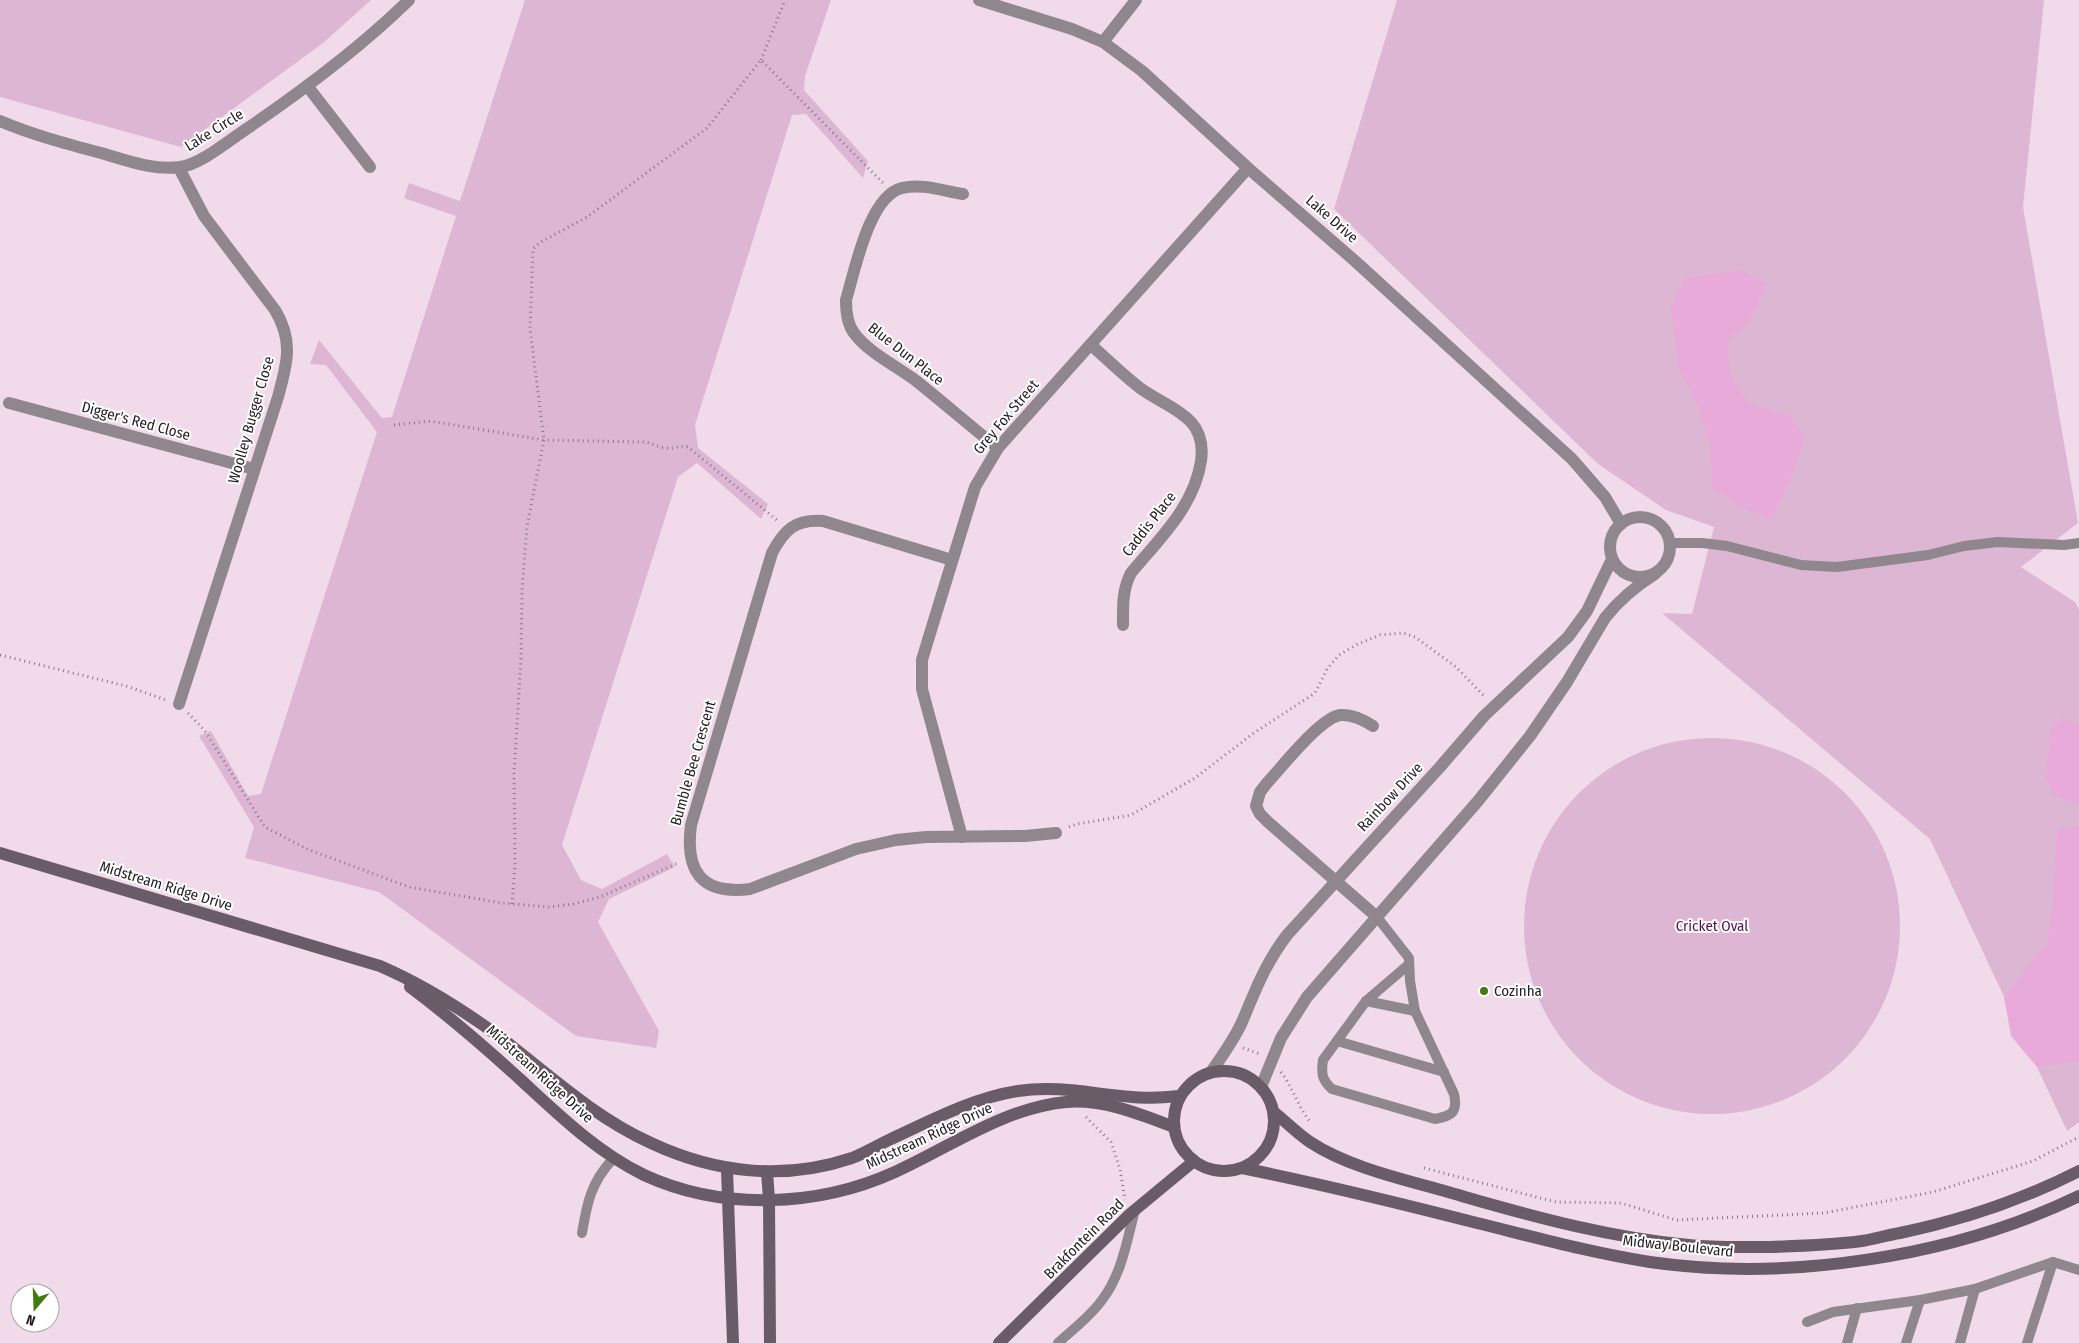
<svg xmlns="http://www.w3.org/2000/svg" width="2079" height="1343" font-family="'Fira Sans Condensed',sans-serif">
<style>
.green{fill:#ddb6d3}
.water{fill:#e8abd9}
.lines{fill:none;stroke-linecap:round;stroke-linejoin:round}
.path{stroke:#877883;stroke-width:3;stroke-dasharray:1 4;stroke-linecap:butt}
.lane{stroke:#90878e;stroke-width:10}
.street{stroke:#90878e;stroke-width:12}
.secondary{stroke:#695c66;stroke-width:12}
.poi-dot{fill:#427a0e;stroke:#fff;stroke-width:2}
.labels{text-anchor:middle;stroke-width:4;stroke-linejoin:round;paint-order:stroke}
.street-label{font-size:15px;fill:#251d23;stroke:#fff}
.park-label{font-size:15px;fill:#57114c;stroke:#fff}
.poi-label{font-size:15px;fill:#251d23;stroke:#fff;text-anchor:start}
</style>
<rect width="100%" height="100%" fill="#f1dbeb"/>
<!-- green -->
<g class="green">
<polygon points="0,0 371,0 323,43 181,147 0,97"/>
<polygon points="525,0 831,0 805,76 804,90 868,161 863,178 806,114 792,115 695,425 698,448 768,504 761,519 697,463 678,477 562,845 581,880 602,889 667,854 675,867 609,899 598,922 659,1031 656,1048 576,1036 379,892 245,858 254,827 199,736 211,731 248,796 261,794 377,432 326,365 310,364 319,340 382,418 392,417 456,216 404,198 409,183 460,201"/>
<polygon points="1397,0 2044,0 2023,207 2078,523 2021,567 2075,602 2079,610 2079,1122 2067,1131 1930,839 1662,613 1692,614 1714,527 1666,510 1598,464 1334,209"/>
<circle cx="1712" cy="926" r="188"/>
</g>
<!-- water -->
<g class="water">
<polygon points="1741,270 1766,284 1753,316 1728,340 1729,373 1749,404 1789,415 1805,437 1791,477 1772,519 1743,509 1712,486 1711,447 1697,403 1679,369 1671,306 1685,278"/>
<polygon points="2062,718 2079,725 2079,803 2073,804 2054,795 2046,778 2050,731"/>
<polygon points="2079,826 2079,1061 2037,1067 2011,1036 2004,997 2048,942 2053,900 2057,830"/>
</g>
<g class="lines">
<!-- path -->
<g class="path">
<polyline points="761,60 785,0"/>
<polyline points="394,425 430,421 544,440 530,329 533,249 539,243 587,217 707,128 761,60 883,183"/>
<polyline points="0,655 126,686 166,700"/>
<polyline points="188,713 205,731 265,827 307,849 409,887 502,903 549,907 573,904 600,897 678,863"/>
<polyline points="1069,827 1077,824 1131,815 1195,778 1254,733 1315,693 1327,669 1339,655 1358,644 1380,635 1403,633 1415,637 1456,667 1485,697"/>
<path d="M512 904 515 865 514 772 521 659 522 591 527 526 544 440 645 442C653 443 659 448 666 448 674 449 677 445 688 447L778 521"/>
<polyline points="1243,1048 1260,1054"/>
<path d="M1281 1072C1293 1088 1298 1107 1311 1123"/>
<polyline points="1086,1117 1111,1142 1120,1169 1125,1200"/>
<polyline points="1424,1168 1556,1202 1621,1203 1676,1220 1824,1213 1933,1192 2033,1161 2079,1137"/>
</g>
<!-- lane -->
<g class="lane">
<polyline points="1670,543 1702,543 1727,546 1801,565 1837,567 1928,555 1964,546 1998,542 2064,545 2079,543"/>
<path d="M1377 917 1409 958 1410 981 1415 1011 1454 1094C1458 1112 1452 1116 1435 1119L1332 1089C1322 1080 1321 1074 1323 1060L1366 1001 1408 965"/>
<polyline points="1366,1001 1415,1011"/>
<polyline points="1337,1041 1444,1072"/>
<path d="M582 1233C587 1203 591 1182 613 1159"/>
<polyline points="1807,1322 1833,1312 1920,1300 1975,1289 2053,1262 2079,1270"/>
<path d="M1058 1343C1073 1329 1091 1316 1102 1300 1122 1274 1127 1240 1135 1210"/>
<polyline points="1847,1343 1857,1308"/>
<polyline points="1906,1343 1920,1300"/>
<polyline points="1960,1343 1975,1289"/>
<polyline points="2027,1343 2053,1262"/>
</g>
<!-- street -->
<g class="street">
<polyline points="979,0 1072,29 1103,42 1142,71 1248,168 1355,261 1572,459 1605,497 1621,524"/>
<polyline points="1103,42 1136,0"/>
<polyline points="308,87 370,167"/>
<path d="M0 121C33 135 67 144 101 153 125 160 154 171 180 167 199 165 226 143 242 132 301 92 358 50 409 0"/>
<path d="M963 194C944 191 921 183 902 188 869 196 855 270 846 300 846 311 847 324 854 333 869 353 895 365 915 380 943 402 970 426 998 448"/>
<path d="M1091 345C1107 359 1123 375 1140 388 1156 400 1177 407 1191 422 1201 433 1203 447 1201 461 1194 507 1159 539 1131 573 1122 590 1123 607 1123 625"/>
<polyline points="9,403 254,469"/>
<circle cx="1640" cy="547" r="30"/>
<path d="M952 560 823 521C795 519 784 530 772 553L691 825C685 871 701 895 750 889L856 849 896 840 926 837 1025 836 1056 833"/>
<path d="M179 704 278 397C287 364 294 341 275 310L204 216 179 168"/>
<path d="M1373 726C1364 720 1352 714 1340 715 1319 719 1282 767 1267 783L1260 792 1256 806 1260 814 1268 822 1377 917"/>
<polyline points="962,837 922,689 922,660 928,640 975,487 998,448 1248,168"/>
<path d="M1211 1072C1222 1056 1234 1040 1242 1022 1256 989 1265 964 1287 935L1440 767 1484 716 1568 637 1587 611 1612 559"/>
<path d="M1261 1087 1281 1038 1307 997 1478 801 1530 736 1567 682 1605 618C1619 600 1636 586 1655 574"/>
</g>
<!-- secondary -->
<g class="secondary">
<path d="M0 853 380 966C424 985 465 1011 504 1040 551 1077 596 1118 651 1143 715 1173 784 1181 852 1158 865 1153 878 1145 891 1139 932 1120 973 1098 1018 1091 1057 1085 1093 1094 1132 1097 1148 1099 1164 1097 1180 1096"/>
<path d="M410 987C449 1016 486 1048 522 1081 560 1116 597 1152 644 1175 722 1211 818 1207 895 1172 950 1147 1004 1108 1066 1102 1104 1099 1140 1114 1174 1127"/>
<circle cx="1224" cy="1121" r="50"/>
<path d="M1274 1112C1286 1122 1297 1133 1310 1142 1352 1170 1417 1182 1465 1197 1538 1218 1613 1238 1689 1245 1715 1248 1742 1247 1769 1247 1800 1246 1832 1245 1862 1241 1875 1239 1887 1235 1900 1233 1963 1220 2022 1200 2079 1171"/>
<path d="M1242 1168C1321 1184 1399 1203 1477 1223 1534 1237 1592 1253 1650 1262 1788 1282 1953 1257 2079 1196"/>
<polyline points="727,1169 733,1343"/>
<polyline points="767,1172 769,1199 770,1343"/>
<polyline points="999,1343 1130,1214 1194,1161"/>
</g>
</g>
<!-- markers -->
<circle class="poi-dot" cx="1484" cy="991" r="5"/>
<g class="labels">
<!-- street labels -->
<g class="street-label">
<text transform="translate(214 130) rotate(-32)" y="5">Lake Circle</text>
<text transform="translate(1332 219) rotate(41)" y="5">Lake Drive</text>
<text transform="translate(906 354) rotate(38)" y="5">Blue Dun Place</text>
<text transform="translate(1006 417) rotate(-50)" y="5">Grey Fox Street</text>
<text transform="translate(251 420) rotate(-74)" y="5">Woolley Bugger Close</text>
<text transform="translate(136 421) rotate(15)" y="5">Digger's Red Close</text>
<text transform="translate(1149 524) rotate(-52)" y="5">Caddis Place</text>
<text transform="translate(693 763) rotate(-74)" y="5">Bumble Bee Crescent</text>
<text transform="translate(1390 797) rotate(-47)" y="5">Rainbow Drive</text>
<text transform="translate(166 886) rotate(17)" y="5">Midstream Ridge Drive</text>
<text transform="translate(540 1074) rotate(42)" y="5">Midstream Ridge Drive</text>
<text transform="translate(929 1136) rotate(-25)" y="5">Midstream Ridge Drive</text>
<text transform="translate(1084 1239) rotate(-45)" y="5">Brakfontein Road</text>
<text transform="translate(1678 1246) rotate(6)" y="5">Midway Boulevard</text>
</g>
<!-- park labels -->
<g class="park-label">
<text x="1712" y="931">Cricket Oval</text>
</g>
<!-- poi labels -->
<g class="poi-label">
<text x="1494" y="996">Cozinha</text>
</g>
</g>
<!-- north arrow -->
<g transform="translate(35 1308) rotate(199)"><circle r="24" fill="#ffffff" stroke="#a8a5a7"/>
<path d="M0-4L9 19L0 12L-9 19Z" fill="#427a0e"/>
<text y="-8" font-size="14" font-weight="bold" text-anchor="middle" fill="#251d23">N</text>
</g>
</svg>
